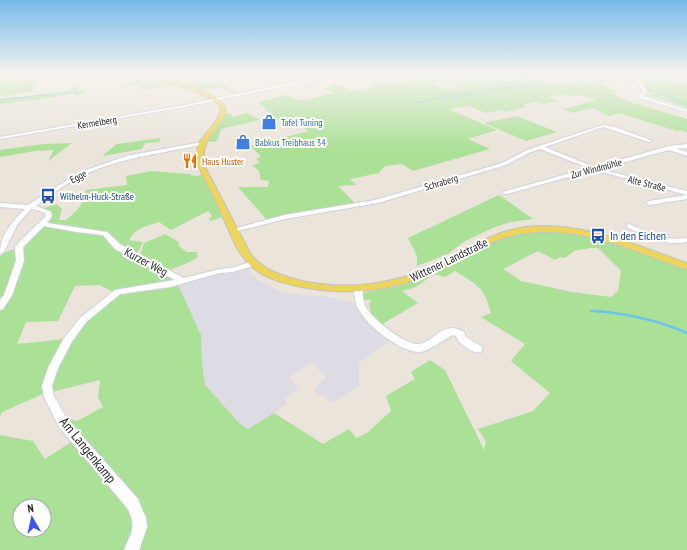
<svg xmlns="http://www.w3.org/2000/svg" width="687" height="550" font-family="'PT Sans Narrow',sans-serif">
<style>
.industrial{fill:#dddbe3}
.green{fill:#abe097;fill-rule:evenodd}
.pitch{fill:#bee893}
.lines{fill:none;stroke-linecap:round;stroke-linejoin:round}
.stream-far2{stroke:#6ec2eb;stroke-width:1}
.stream-far1{stroke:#6ec2eb;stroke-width:2}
.stream{stroke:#6ec2eb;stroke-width:2.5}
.minor-casing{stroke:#cfd1e1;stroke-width:2}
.major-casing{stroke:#c3c3c3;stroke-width:2}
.minor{fill:#fff;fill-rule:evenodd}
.major{fill:#edd45c;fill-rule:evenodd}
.labels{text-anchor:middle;stroke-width:4;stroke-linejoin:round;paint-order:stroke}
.far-street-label{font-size:10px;fill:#282828;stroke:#fff}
.far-shop-label{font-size:10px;fill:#366cbe;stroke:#fff;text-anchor:start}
.far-food-label{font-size:10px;fill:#c56008;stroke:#fff;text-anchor:start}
.far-transit-label{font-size:10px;fill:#164399;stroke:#fff;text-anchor:start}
.transit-label{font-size:12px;fill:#164399;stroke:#fff;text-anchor:start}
.street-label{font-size:12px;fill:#282828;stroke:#fff}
.near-street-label{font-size:14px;fill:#282828;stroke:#fff}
</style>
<rect width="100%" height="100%" fill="#eae4da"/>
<!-- industrial -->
<polygon class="industrial" points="247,268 257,280 280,291 293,294 330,297 355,303 376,328 391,340 359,362 359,386 333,403 313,390 326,378 313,363 307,365 289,377 298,389 284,399 287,404 248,429 240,424 205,385 202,362 187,306 177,283 217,273 228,274"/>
<!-- green -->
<g class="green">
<polygon points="416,73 448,73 462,77 431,83 445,89 456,87 455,86 460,84 451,81 465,78 464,76 450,73 542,73 531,75 555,83 550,84 552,85 601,84 618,92 614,92 613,94 630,102 687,119 687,132 681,130 677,131 619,113 609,116 593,108 571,113 563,109 596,100 582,95 572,97 564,94 547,97 558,101 542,104 535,102 523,105 526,107 506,112 502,110 485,113 470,106 449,109 497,130 468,139 490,149 413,171 402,164 385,166 379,173 350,179 356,185 338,186 356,204 267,220 238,187 268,187 269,181 261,180 259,171 252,165 260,163 256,158 261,157 251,146 308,131 297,123 287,125 280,122 270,112 264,110 266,109 258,102 286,95 301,101 334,93 325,89 331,87 329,86 335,84 353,91 373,87 369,84 380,81 390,85 415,79 405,74"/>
<path d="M643 73H670H668L676 75 675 82 687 84V108L646 94C655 92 664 101 673 99L665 95 646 92 639 80 638 75 644 76Z"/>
<polygon points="143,76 145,79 157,76 178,85 140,90 138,85 125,87 124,84 135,83 135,78"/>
<polygon points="37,79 34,84 35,91 0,96 0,83"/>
<polygon points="217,81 240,94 237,94 219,87 198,91 186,86"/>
<polygon points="75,87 79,87 78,90 88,89 82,94 75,95 75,93 43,99 0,104 0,99 70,91"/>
<polygon points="247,113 260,120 221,129 218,139 215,142 206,141 225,114 231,114 232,117"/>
<polygon points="516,116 557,132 526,141 484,123"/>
<polygon points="160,138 160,142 145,143 142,149 102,156 117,144"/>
<polygon points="72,143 48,161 54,150 35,151 0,157 0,150 43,144"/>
<path d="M151 171 188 174 195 176 202 175 223 217 210 221 209 218 212 217 211 214 208 211 171 230 159 222C147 226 135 228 129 240L143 242 137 254 120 247 108 234 101 232 116 248 136 257 178 281 123 289 115 293 100 285 75 286 58 321 26 322 17 344 66 339C57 355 44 375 45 393L2 412 0 417V257L3 253 21 247 28 237 46 223 52 212 44 208 56 204 62 209 59 220H66C76 212 85 203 86 190L127 185 126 176Z"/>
<polygon points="499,195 533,219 511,222 495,227 465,241 448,254 417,266 417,256 408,238"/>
<path d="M545 231 577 234 598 238 687 268V550H0V435L33 441 45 459 82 435 63 417 77 421 103 407 98 397 100 380 51 392 49 385 79 327 116 294 177 283 201 335 202 362 205 385 240 424 248 429 274 413 323 444 349 429 356 438 367 433 391 411 386 396 415 379 411 372 430 360 445 370 484 450 486 442 478 429 533 411 550 393 511 361 525 344 481 317 491 313C484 286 477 285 455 271L445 277 434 274 416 287 402 291 418 303 379 326 372 319 369 303 372 300H363L362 296 365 292 396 287 412 282 431 274 498 239 513 234ZM590 248H598L621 271 618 291 611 297 572 292 521 281 503 269 538 251 555 260 560 257 565 258 574 251ZM20 506H44V530H20Z"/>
<polygon points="165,234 179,242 178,245 187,252 197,252 198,256 194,260 168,271 140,255 144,243"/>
</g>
<!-- pitch -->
<polygon class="pitch" points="0,73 25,73 23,80 0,83"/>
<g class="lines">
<!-- stream-far2 -->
<g class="stream-far2">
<polyline points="520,77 544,85"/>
<polyline points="609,80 625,80 639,85"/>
<polyline points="517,82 525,84"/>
<polyline points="643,86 652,92 687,104"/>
<polyline points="460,94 466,95 487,92 498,88 542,86 555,83 582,84 606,81"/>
<polyline points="450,98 460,96"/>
<polyline points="0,100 71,92 79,94"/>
<polyline points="416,103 456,94"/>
</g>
<!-- stream-far1 -->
<polyline class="stream-far1" points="591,311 609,312"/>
<!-- stream -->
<path class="stream" d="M597 311C628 314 658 320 687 333"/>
<!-- minor casing -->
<g class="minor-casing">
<g id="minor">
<polygon points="27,73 31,73 29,80 27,81 25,80"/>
<polygon points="198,73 202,73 171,82 169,81"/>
<polygon points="346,73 351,73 185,107 0,139 0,137 185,105 283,84"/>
<polygon points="635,73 638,73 638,77 647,91 643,96 687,110 687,112 640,98 638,95 643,91 634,77"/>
<polygon points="603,125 615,127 653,141 649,142 603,127 545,147 594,167 669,146 687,144 687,148 676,149 687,152 687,156 669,150 600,169 687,191 687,195 594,170 507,194 503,194 503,192 588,168 540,149 531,152 506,165 378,203 285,219 234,232 231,230 232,229 285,215 375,200 502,163 527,150"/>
<path d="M202 142H204V144C165 153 124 157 88 173 71 180 50 195 36 206L51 212 52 216 47 223 107 232 121 245 184 278 220 269 232 268 253 261 257 263 256 265 233 272 220 273 170 287 120 294 86 322 71 343 58 368 52 386 54 396 67 419 138 499 141 507 146 518 147 527 139 550H124C131 533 137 528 128 509L59 427 44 397 42 386 48 368 64 338 80 318 115 290 175 280 115 249 103 235 77 232 44 226 23 247 24 261 12 295 3 309 0 310V300L4 295 16 261 15 247 24 237 46 216 45 213 37 210 31 209 17 225 4 252 0 254C0 235 12 222 25 209L0 207V203L28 205 43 195 83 171 126 156Z"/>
<polygon points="687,195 687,199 649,205 646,203 649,201"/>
<path d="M629 224C635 226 641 229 646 232 660 238 672 240 687 238V242C665 246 646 238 627 227L626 226Z"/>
<path d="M358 286 362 289C363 295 363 302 366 307 371 318 406 346 419 344 431 342 440 328 452 328 456 328 461 330 464 332L466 337 481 346 483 349 481 352C473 354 464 346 458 341L456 336 453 335C445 339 429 351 420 352 402 353 367 326 359 310 355 304 355 296 354 289Z"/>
</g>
</g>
<!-- major casing -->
<g class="major-casing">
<path id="major" d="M148 73H153C167 78 216 93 223 104 229 111 222 120 218 126 207 140 202 147 204 165L250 253C262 270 282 276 302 281 349 291 397 284 440 263 468 248 494 231 526 227 582 221 635 245 687 263V269C672 265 658 259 644 254 606 240 568 228 527 233 492 236 464 260 433 273 387 293 340 296 292 285 277 281 260 276 249 264 236 251 230 233 223 217 215 199 206 182 198 165 197 157 196 151 199 143 204 134 225 116 219 105 218 103 214 101 212 99Z"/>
</g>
<!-- minor -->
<use href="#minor" class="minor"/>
<!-- major -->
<use href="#major" class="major"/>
</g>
<!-- sky -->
<linearGradient id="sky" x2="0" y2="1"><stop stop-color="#77bae9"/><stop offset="0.49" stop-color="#f6f3ee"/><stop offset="1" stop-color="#f6f3ee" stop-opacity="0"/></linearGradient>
<rect width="687" height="150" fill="url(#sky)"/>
<!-- icons -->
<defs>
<g id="shop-bare" transform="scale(1.2)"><path d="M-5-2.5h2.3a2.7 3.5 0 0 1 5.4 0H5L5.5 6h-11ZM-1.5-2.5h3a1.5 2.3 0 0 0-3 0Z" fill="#3f7fe0" stroke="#fff" stroke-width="2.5" paint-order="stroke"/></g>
<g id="restaurant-bare" transform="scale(1.2)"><path d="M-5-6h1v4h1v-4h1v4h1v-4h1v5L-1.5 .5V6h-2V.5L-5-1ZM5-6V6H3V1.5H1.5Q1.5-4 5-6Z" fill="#e8710a" stroke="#fff" stroke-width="2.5" paint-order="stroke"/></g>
<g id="bus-bare" transform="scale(1.2)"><path d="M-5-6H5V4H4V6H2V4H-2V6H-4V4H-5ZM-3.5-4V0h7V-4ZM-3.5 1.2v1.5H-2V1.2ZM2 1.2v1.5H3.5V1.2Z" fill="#1a4fb4" stroke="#fff" stroke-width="2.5" paint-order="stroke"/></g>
</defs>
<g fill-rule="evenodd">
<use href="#shop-bare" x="269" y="122"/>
<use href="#shop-bare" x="243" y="142"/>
<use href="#restaurant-bare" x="190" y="161"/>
<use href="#bus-bare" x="48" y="196"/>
<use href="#bus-bare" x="598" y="236"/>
</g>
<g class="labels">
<!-- far-street labels -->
<g class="far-street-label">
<text transform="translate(97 122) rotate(-9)" y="4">Kermelberg</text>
<text transform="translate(596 168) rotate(-15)" y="4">Zur Windmühle</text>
<text transform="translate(78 176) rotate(-28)" y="4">Egge</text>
<text transform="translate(441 182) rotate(-17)" y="4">Schraberg</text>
<text transform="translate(647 183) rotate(14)" y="4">Alte Straße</text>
</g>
<!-- far-shop labels -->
<g class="far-shop-label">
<text x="281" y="126">Tafel Tuning</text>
<text x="255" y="146">Babkus Treibhaus 34</text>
</g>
<!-- far-food labels -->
<g class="far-food-label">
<text x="202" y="165">Haus Huster</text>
</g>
<!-- far-transit labels -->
<g class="far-transit-label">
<text x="60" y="200">Wilhelm-Huck-Straße</text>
</g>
<!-- transit labels -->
<g class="transit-label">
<text x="610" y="240">In den Eichen</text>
</g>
<!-- street labels -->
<g class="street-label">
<text transform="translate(449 260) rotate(-26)" y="4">Wittener Landstraße</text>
<text transform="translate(146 262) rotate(28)" y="4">Kurzer Weg</text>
</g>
<!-- near-street labels -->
<g class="near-street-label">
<text transform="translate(88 450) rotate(51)" y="5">Am Langenkamp</text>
</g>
</g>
<!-- north arrow -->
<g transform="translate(32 518) rotate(351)"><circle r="19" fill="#ffffff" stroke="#a9a9a9"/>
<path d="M0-3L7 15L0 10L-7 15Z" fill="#3c53f5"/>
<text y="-6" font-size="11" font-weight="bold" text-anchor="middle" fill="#282828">N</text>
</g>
</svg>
